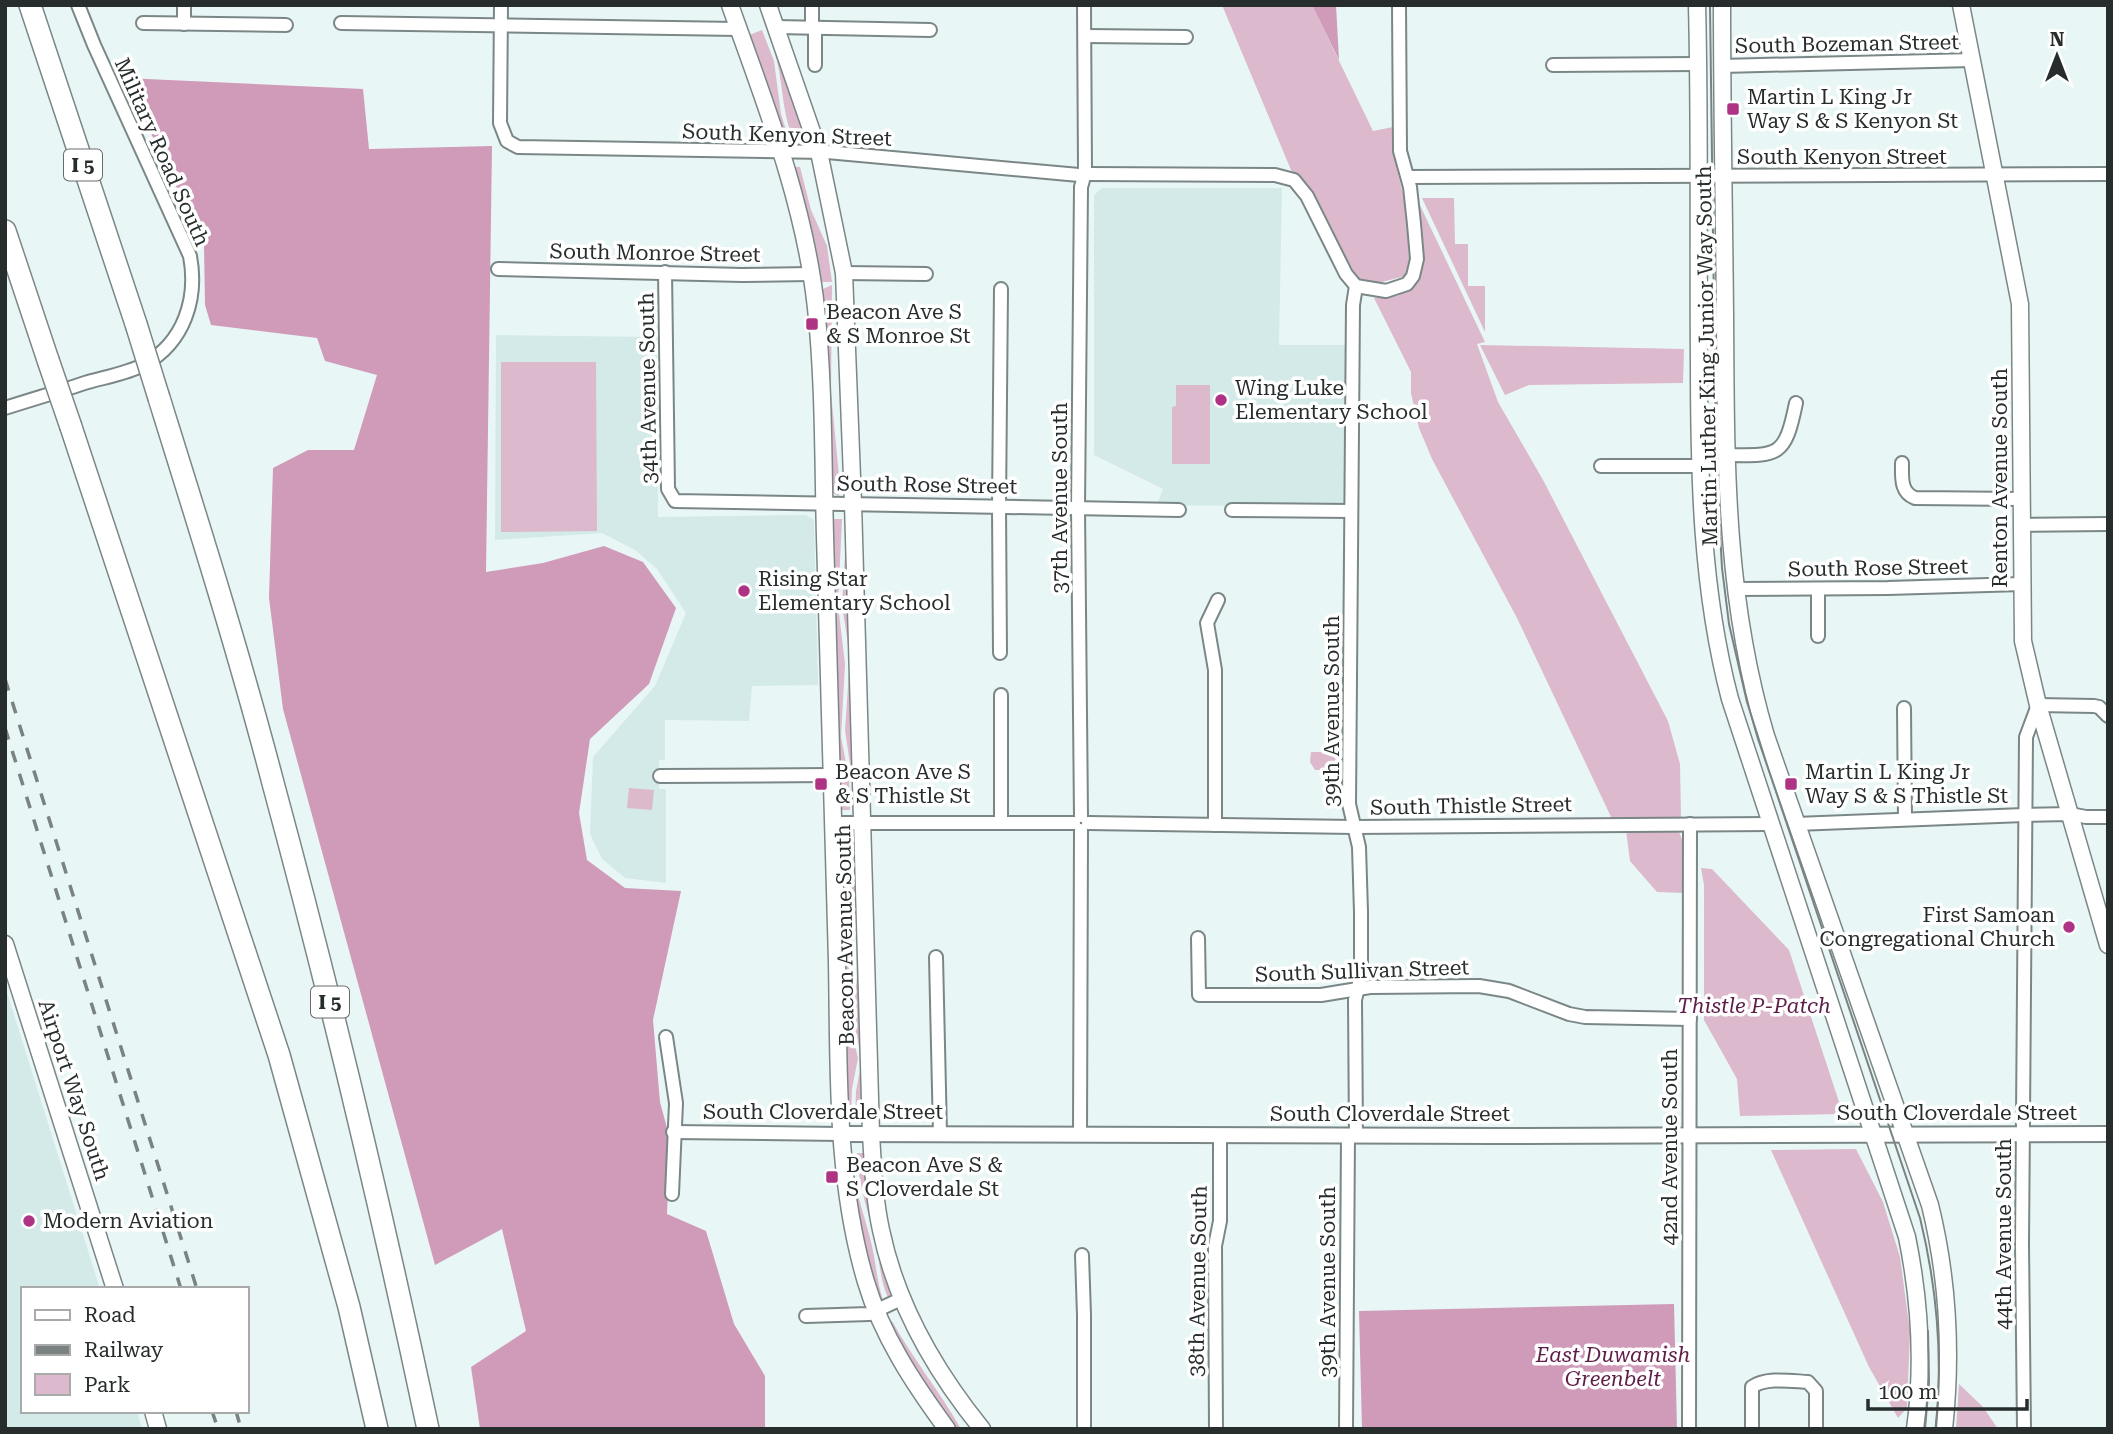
<svg xmlns="http://www.w3.org/2000/svg" width="2113" height="1434" font-family="'Roboto Serif',serif">
<style>
.built{fill:#d3eae9}
.green{fill:#dcb9cc}
.forest{fill:#d09ab9}
.lines{fill:none;stroke-linecap:round;stroke-linejoin:round}
.minor-casing{stroke:#7b8787;stroke-width:16}
.tertiary-casing{stroke:#7b8787;stroke-width:18}
.secondary-casing{stroke:#7b8787;stroke-width:19}
.motorway-casing{stroke:#7b8787;stroke-width:24}
.minor{stroke:#fff;stroke-width:12}
.tertiary{stroke:#fff;stroke-width:14}
.secondary{stroke:#fff;stroke-width:16}
.motorway{stroke:#fff;stroke-width:21}
.tram{stroke:#7a8282;stroke-width:2}
.rail{stroke:#7a8282;stroke-width:3.5;stroke-dasharray:12 12;stroke-linecap:butt}
.motorway-bridge-casing{stroke:#7b8787;stroke-width:24;stroke-linecap:butt}
.motorway-bridge{stroke:#fff;stroke-width:21}
.poi-dot{fill:#ae3385;stroke:#fff;stroke-width:2.5}
.labels{text-anchor:middle;stroke-width:7;stroke-linejoin:round;paint-order:stroke}
.shield{fill:#fff;stroke:#686b6b;stroke-width:2}
.shield-label{font-size:19px;font-weight:bold;fill:#272c2c}
.street-label{font-size:21px;fill:#272c2c;stroke:#fff}
.poi-label{font-size:21px;fill:#272c2c;stroke:#fff;text-anchor:start}
.park-label{font-size:21px;font-style:italic;fill:#5f1e48;stroke:#fff}
</style>
<rect width="100%" height="100%" fill="#e9f6f6"/>
<!-- built -->
<g class="built">
<polygon points="1102,188 1282,188 1279,345 1348,345 1347,507 1157,505 1163,489 1094,455 1094,195"/>
<polygon points="496,335 657,337 658,517 806,515 814,520 818,685 752,686 749,721 665,720 665,760 659,760 659,789 666,789 666,883 625,878 602,859 590,834 593,757 655,686 686,613 657,569 635,550 602,533 495,540"/>
<polygon points="5,986 100,1289 23,1289 23,1411 137,1411 142,1429 5,1429"/>
</g>
<!-- green -->
<g class="green">
<polygon points="1222,5 1312,5 1373,131 1393,127 1396,166 1407,210 1409,260 1405,276 1378,283 1357,278 1306,185 1291,170"/>
<polygon points="762,30 774,61 781,114 790,143 782,139 747,36"/>
<path d="M778 53 807 139 804 142H795C781 114 784 83 775 54Z"/>
<polygon points="795,167 800,167 811,210 827,246 832,282 820,282 793,170"/>
<polygon points="1422,198 1454,198 1455,244 1468,244 1468,286 1485,286 1485,332"/>
<polygon points="1417,199 1485,342 1477,344 1498,402 1543,480 1668,721 1680,764 1681,818 1612,819 1517,618 1432,459 1419,428 1411,393 1411,372 1374,298 1397,296 1414,287 1423,265"/>
<polygon points="832,285 831,393 840,486 839,496 830,492 821,290"/>
<polygon points="1480,345 1684,349 1683,383 1529,385 1505,395"/>
<polygon points="501,362 596,362 597,531 501,532"/>
<polygon points="1176,385 1210,385 1210,464 1172,464 1172,407 1176,406"/>
<polygon points="831,519 842,519 838,605 845,664 841,737 849,778 850,810 839,810"/>
<polygon points="847,520 854,791 845,730 850,657 842,605"/>
<polygon points="1311,752 1342,752 1343,770 1315,770 1310,762"/>
<polygon points="629,788 654,790 652,810 627,808"/>
<polygon points="1678,829 1684,845 1684,893 1657,892 1630,861 1626,830"/>
<polygon points="850,838 851,868 846,897 853,936 854,969 848,1018 858,1058 852,1089 851,1119 848,1118 846,1084 840,839"/>
<polygon points="856,861 866,1118 855,1119 856,1091 862,1060 852,1015 858,970 857,933 850,899"/>
<polygon points="1701,868 1712,869 1789,950 1843,1114 1740,1116 1737,1079 1704,1020 1704,885"/>
<polygon points="1856,1149 1883,1202 1900,1257 1910,1332 1907,1408 1898,1418 1869,1367 1771,1150"/>
<path d="M849 1153H852C852 1185 865 1215 872 1246 876 1264 877 1282 883 1300L878 1297 860 1236Z"/>
<path d="M857 1153H867L895 1293 891 1299 888 1298C880 1280 880 1263 876 1244 869 1214 858 1184 857 1153Z"/>
<path d="M892 1321C913 1359 940 1392 961 1429H954L922 1385 889 1324Z"/>
<polygon points="1959,1384 1983,1407 1998,1429 1956,1429"/>
</g>
<!-- forest -->
<g class="forest">
<polygon points="1312,5 1336,5 1339,60"/>
<polygon points="125,78 363,89 369,149 492,146 486,572 543,563 604,546 643,562 676,608 649,684 590,739 579,813 587,860 625,888 681,891 653,1020 660,1102 670,1139 667,1214 706,1231 734,1324 765,1376 765,1429 480,1429 471,1367 526,1331 502,1229 435,1265 283,709 269,598 273,468 308,450 354,450 377,375 325,361 317,338 211,325 205,305 204,246"/>
<polygon points="1674,1304 1677,1429 1362,1429 1359,1311"/>
</g>
<g class="lines">
<!-- minor casing -->
<g class="minor-casing">
<g id="minor">
<polyline points="501,5 500,123 507,141 518,147 827,152 1079,175"/>
<polyline points="1084,5 1085,170"/>
<polyline points="143,23 286,25"/>
<polyline points="341,23 738,29"/>
<polyline points="184,24 184,5"/>
<polyline points="776,27 930,30"/>
<polyline points="812,28 812,5"/>
<polyline points="1085,36 1186,37"/>
<polyline points="815,65 815,28"/>
<polyline points="1553,65 1697,64"/>
<polyline points="1722,66 1973,60"/>
<polyline points="1089,174 1275,175 1294,180 1307,196 1346,274 1356,286 1386,291 1407,284 1413,276 1417,259 1414,224 1410,187 1400,151 1399,5"/>
<polyline points="1408,177 2108,174"/>
<polyline points="498,269 742,275 811,274"/>
<polyline points="665,272 668,489 675,501 1179,510"/>
<polyline points="844,273 926,274"/>
<path d="M5 408C33 399 61 391 88 382 106 377 129 373 145 364 184 342 198 299 190 256L94 45 78 5"/>
<path d="M1726 455C1779 456 1785 457 1796 403"/>
<path d="M1902 463C1902 477 1900 492 1915 498L2021 499"/>
<polyline points="1601,466 1700,466"/>
<polyline points="1232,510 1351,511"/>
<polyline points="2021,525 2108,524"/>
<polyline points="1735,589 1888,588 2022,584"/>
<polyline points="1818,589 1818,636"/>
<polyline points="1000,653 999,506 1001,289"/>
<polyline points="1904,708 1905,819"/>
<polyline points="660,776 830,775"/>
<polyline points="1081,816 1078,508 1081,187 1083,180"/>
<polyline points="832,823 1074,823"/>
<polyline points="1001,823 1001,695"/>
<polyline points="1088,823 1354,827 1770,824"/>
<polyline points="1796,824 2024,815 2070,814 2086,817 2108,817"/>
<polyline points="1215,825 1215,670 1207,623 1218,600"/>
<polyline points="1198,938 1199,995 1321,995 1370,987 1479,986 1509,991 1569,1014 1585,1017 1690,1019"/>
<polyline points="936,957 940,1134"/>
<polyline points="666,1037 676,1103 672,1194"/>
<polyline points="673,1132 842,1134"/>
<polyline points="1080,1134 1081,830"/>
<polyline points="1356,1135 1355,1000 1361,975 1361,912 1359,847 1349,804 1353,305 1356,286"/>
<polyline points="1082,1255 1084,1315 1084,1429"/>
<polyline points="806,1316 869,1314 903,1298"/>
<polyline points="1216,1429 1215,1246 1220,1221 1220,1135"/>
<polyline points="1346,1429 1348,1135"/>
<polyline points="1689,1429 1690,824"/>
<path d="M1752 1429V1387C1766 1377 1790 1381 1808 1382L1816 1391V1429"/>
<polyline points="2024,1429 2022,1244 2026,737 2038,705 2094,706 2099,707 2108,716"/>
</g>
</g>
<!-- tertiary casing -->
<g class="tertiary-casing">
<polyline id="tertiary" points="842,1134 1495,1136 2108,1134"/>
</g>
<!-- secondary casing -->
<g class="secondary-casing">
<g id="secondary">
<path d="M730 5C765 103 805 204 816 308 824 383 823 460 825 536 829 677 833 819 837 961 839 1068 835 1178 866 1282 882 1336 914 1384 947 1429"/>
<path d="M768 5 819 152 844 273 853 503 871 1134C873 1166 874 1198 881 1230 896 1303 935 1371 982 1429"/>
<path d="M1697 5C1700 124 1698 243 1699 362 1699 475 1701 589 1730 699L1907 1237C1920 1301 1924 1364 1915 1429"/>
<path d="M1722 5C1722 108 1724 211 1725 314 1726 460 1724 595 1766 736L1930 1205C1948 1278 1952 1354 1944 1429"/>
<polyline points="1961,5 2020,304 2023,641 2038,705 2108,945"/>
<polyline points="5,944 115,1289"/>
<polyline points="153,1411 158,1429"/>
</g>
</g>
<!-- motorway casing -->
<g class="motorway-casing">
<g id="motorway">
<polyline points="30,5 136,324"/>
<polyline points="5,231 48,360"/>
<path d="M159 398C199 526 239 653 273 783 331 997 382 1212 428 1429"/>
<polyline points="71,427 279,1055 349,1307 377,1429"/>
</g>
</g>
<!-- minor -->
<use href="#minor" class="minor"/>
<!-- tertiary -->
<use href="#tertiary" class="tertiary"/>
<!-- secondary -->
<use href="#secondary" class="secondary"/>
<!-- motorway -->
<use href="#motorway" class="motorway"/>
<!-- tram -->
<g class="tram">
<path d="M1710 5 1716 460 1722 568 1729 624 1747 702 1767 765 1920 1218C1937 1287 1943 1357 1936 1429"/>
<polyline points="1925,1429 1929,1382 1928,1331"/>
</g>
<!-- rail -->
<g class="rail">
<polyline points="5,679 197,1289"/>
<polyline points="5,728 181,1289"/>
<polyline points="212,1411 218,1429"/>
<polyline points="236,1411 241,1429"/>
</g>
<!-- motorway-bridge casing -->
<g class="motorway-bridge-casing">
<g id="motorway-bridge">
<polyline points="136,324 159,398"/>
<polyline points="48,360 71,427"/>
</g>
</g>
<!-- motorway-bridge -->
<use href="#motorway-bridge" class="motorway-bridge"/>
</g>
<!-- markers -->
<g class="poi-dot">
<rect x="1726" y="102" width="14" height="14" rx="3.5"/>
<rect x="805" y="317" width="14" height="14" rx="3.5"/>
<circle cx="1221" cy="400" r="7"/>
<circle cx="744" cy="591" r="7"/>
<rect x="814" y="777" width="14" height="14" rx="3.5"/>
<rect x="1784" y="777" width="14" height="14" rx="3.5"/>
<circle cx="2069" cy="927" r="7"/>
<rect x="825" y="1170" width="14" height="14" rx="3.5"/>
<circle cx="29" cy="1221" r="7"/>
</g>
<g class="labels">
<!-- shield labels -->
<g class="shield">
<rect x="64" y="149.5" width="38" height="31" rx="5"/>
<rect x="311" y="986.5" width="38" height="31" rx="5"/>
</g>
<g class="shield-label">
<text x="83" y="172">I 5</text>
<text x="330" y="1009">I 5</text>
</g>
<!-- street labels -->
<g class="street-label">
<text transform="translate(1847 44) rotate(-1)" y="7">South Bozeman Street</text>
<text transform="translate(787 135) rotate(2)" y="7">South Kenyon Street</text>
<text transform="translate(162 152) rotate(66)" y="7">Military Road South</text>
<text x="1842" y="164">South Kenyon Street</text>
<text transform="translate(655 253) rotate(1)" y="7">South Monroe Street</text>
<text transform="translate(1707 356) rotate(-91)" y="7">Martin Luther King Junior Way South</text>
<text transform="translate(648 388) rotate(-91)" y="7">34th Avenue South</text>
<text transform="translate(2000 478) rotate(-90)" y="7">Renton Avenue South</text>
<text transform="translate(927 485) rotate(1)" y="7">South Rose Street</text>
<text transform="translate(1060 498) rotate(-90)" y="7">37th Avenue South</text>
<text transform="translate(1878 568) rotate(-1)" y="7">South Rose Street</text>
<text transform="translate(1332 711) rotate(-90)" y="7">39th Avenue South</text>
<text transform="translate(1471 806) rotate(-1)" y="7">South Thistle Street</text>
<text transform="translate(845 935) rotate(-91)" y="7">Beacon Avenue South</text>
<text transform="translate(1362 971) rotate(-2)" y="7">South Sullivan Street</text>
<text transform="translate(74 1090) rotate(72)" y="7">Airport Way South</text>
<text x="823" y="1119">South Cloverdale Street</text>
<text x="1957" y="1120">South Cloverdale Street</text>
<text x="1390" y="1121">South Cloverdale Street</text>
<text transform="translate(1670 1147) rotate(-90)" y="7">42nd Avenue South</text>
<text transform="translate(2004 1234) rotate(-90)" y="7">44th Avenue South</text>
<text transform="translate(1198 1281) rotate(-89)" y="7">38th Avenue South</text>
<text transform="translate(1328 1282) rotate(-90)" y="7">39th Avenue South</text>
</g>
<!-- poi labels -->
<g class="poi-label">
<text x="1747" y="104">Martin L King Jr<tspan x="1747" dy="24">Way S &amp; S Kenyon St</tspan></text>
<text x="826" y="319">Beacon Ave S<tspan x="826" dy="24">&amp; S Monroe St</tspan></text>
<text x="1235" y="395">Wing Luke<tspan x="1235" dy="24">Elementary School</tspan></text>
<text x="758" y="586">Rising Star<tspan x="758" dy="24">Elementary School</tspan></text>
<text x="835" y="779">Beacon Ave S<tspan x="835" dy="24">&amp; S Thistle St</tspan></text>
<text x="1805" y="779">Martin L King Jr<tspan x="1805" dy="24">Way S &amp; S Thistle St</tspan></text>
<text x="2055" y="922" text-anchor="end">First Samoan<tspan x="2055" dy="24">Congregational Church</tspan></text>
<text x="846" y="1172">Beacon Ave S &amp;<tspan x="846" dy="24">S Cloverdale St</tspan></text>
<text x="43" y="1228">Modern Aviation</text>
</g>
<!-- park labels -->
<g class="park-label">
<text x="1754" y="1013">Thistle P-Patch</text>
<text x="1613" y="1362">East Duwamish<tspan x="1613" dy="24">Greenbelt</tspan></text>
</g>
</g>
<!-- border -->
<rect width="2113" height="1434" fill="none" stroke="#272c2c" stroke-width="14"/>
<!-- legend -->
<rect x="21" y="1287" width="228" height="126" fill="#ffffff" stroke="#a9abab" stroke-width="2"/>
<rect x="35" y="1310" width="35" height="10" fill="#ffffff" stroke="#a9abab" stroke-width="2"/>
<text x="84" y="1322" font-size="21" fill="#272c2c">Road</text>
<rect x="35" y="1345" width="35" height="10" fill="#7a8282" stroke="#a9abab" stroke-width="2"/>
<text x="84" y="1357" font-size="21" fill="#272c2c">Railway</text>
<rect x="35" y="1374" width="35" height="21" fill="#dcb9cc" stroke="#a9abab" stroke-width="2"/>
<text x="84" y="1392" font-size="21" fill="#272c2c">Park</text>
<!-- north arrow -->
<g transform="translate(2057 56)" stroke="#ffffff" stroke-width="5" paint-order="stroke">
<path d="M0-5L12 26L0 18L-12 26Z" fill="#272c2c"/>
<text y="-10" font-size="19" font-weight="bold" text-anchor="middle" fill="#272c2c">N</text>
</g>
<!-- scale -->
<path d="M1868 1399v10h159v-10" fill="none" stroke="#272c2c" stroke-width="3.5"/>
<text x="1878" y="1399" font-size="21" fill="#272c2c" stroke="#ffffff" stroke-width="5" paint-order="stroke">100 m</text>
</svg>
